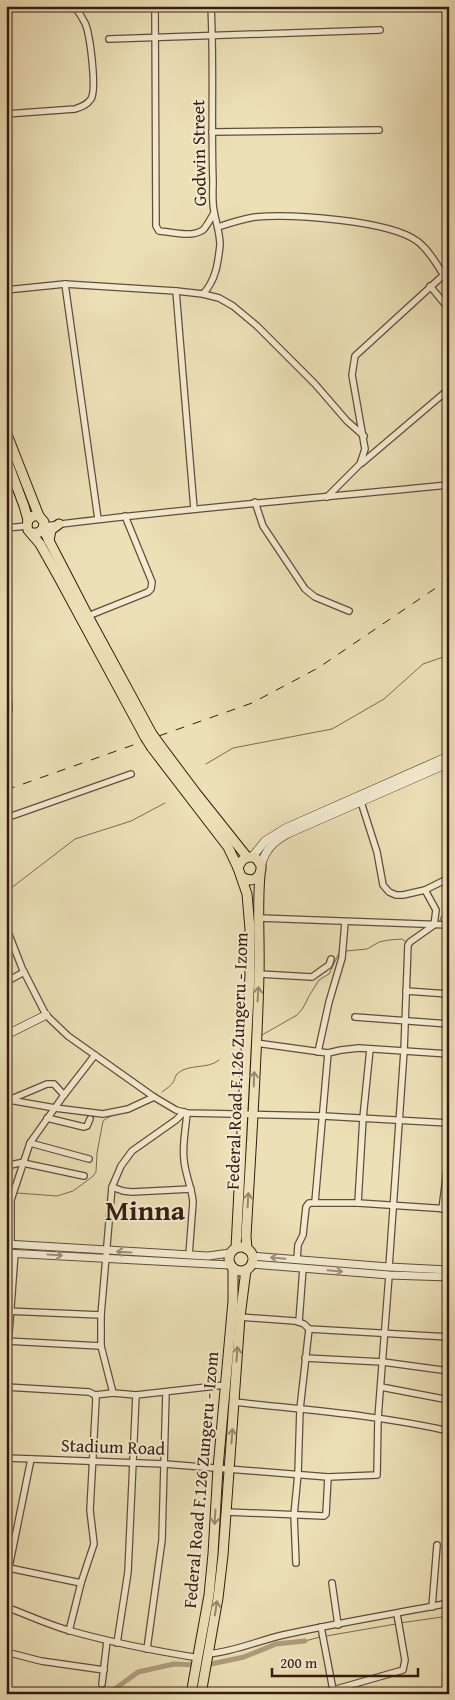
<svg xmlns="http://www.w3.org/2000/svg" width="455" height="1700" font-family="'Gentium Book Plus',serif">
<style>
.lines{fill:none;stroke-linecap:round;stroke-linejoin:round}
.stream{stroke:#7e6952;stroke-width:1}
.canal{stroke:#ae9d7e;stroke-width:5}
.minor-casing{stroke:#644c3a;stroke-width:8}
.tertiary-casing{stroke:#644c3a;stroke-width:9}
.secondary-casing{stroke:#361b10;stroke-width:9}
.primary-casing{stroke:#361b10;stroke-width:11}
.minor{stroke:#f3ebd0;stroke-width:5.5}
.tertiary{stroke:#f3ebd0;stroke-width:7}
.secondary{stroke:#f3ebd0;stroke-width:8}
.primary{stroke:#ece0b7;stroke-width:9}
.rail{stroke:#361b10;stroke-width:1;stroke-dasharray:9 9;stroke-linecap:butt}
.primary-bridge-casing{stroke:#361b10;stroke-width:11;stroke-linecap:butt}
.primary-bridge{stroke:#ece0b7;stroke-width:9}
.oneway{stroke:#9a876c}
.oneway2{stroke:#9e8d7a}
.labels{text-anchor:middle;stroke-width:4;stroke-linejoin:round;paint-order:stroke}
.street-label{font-size:18px;fill:#361b10;stroke:#f3ebd0}
.town-label{font-size:28px;font-weight:bold;fill:#361b10;stroke:#f3ebd0}
</style>
<rect width="100%" height="100%" fill="#ece0b7"/>
<filter id="stains"><feTurbulence type="fractalNoise" baseFrequency=".004" numOctaves="4"/><feColorMatrix values="0 0 0 0 .2 0 0 0 0 .09 0 0 0 0 .02 0 0 0 .5 -.17"/></filter>
<radialGradient id="worn" r=".72"><stop offset=".6" stop-color="#630" stop-opacity="0"/><stop offset="1" stop-color="#630" stop-opacity=".3"/></radialGradient>
<g class="lines">
<!-- stream -->
<g class="stream">
<polyline points="206,764 233,748 332,729 384,699 423,664 449,655"/>
<polyline points="6,892 75,839 131,821 165,803"/>
<polyline points="440,921 441,917 449,911"/>
<polyline points="346,951 367,949 379,942 389,940 402,939 407,943"/>
<polyline points="262,1035 297,1015 303,1008 309,996 319,980 329,974 339,953"/>
<path d="M162 1092C166 1089 171 1086 174 1081 174 1080 176 1075 177 1074 188 1063 208 1070 219 1060"/>
<path d="M17 1193 57 1196 73 1191 92 1177 96 1172 97 1153 103 1121C111 1113 134 1111 146 1104"/>
<polyline points="400,1623 449,1616"/>
<polyline points="326,1636 396,1624"/>
<polyline points="305,1641 320,1637"/>
</g>
<!-- canal -->
<g class="canal">
<polyline points="206,1665 244,1657 276,1644 305,1641"/>
<polyline points="108,1694 138,1672 174,1664 198,1665"/>
</g>
<!-- minor casing -->
<g class="minor-casing">
<g id="minor">
<path d="M155 6 156 226 159 231C172 232 191 238 203 230 207 226 211 218 214 213"/>
<polyline points="109,39 380,30"/>
<path d="M6 114 75 109C81 107 87 105 91 99 97 89 90 34 85 23 82 17 78 11 74 6"/>
<polyline points="212,132 379,130"/>
<path d="M218 227C230 223 243 219 255 217 292 214 388 220 417 241 428 249 436 263 443 274"/>
<polyline points="65,284 98,519"/>
<polyline points="430,286 449,309"/>
<polyline points="6,290 65,284 176,291 203,294 219,298 233,306 257,326 315,384 347,421 364,436"/>
<polyline points="176,291 194,509"/>
<path d="M203 294C216 280 218 263 220 245 220 233 216 223 214 211 212 202 213 191 213 181 211 123 214 65 211 6"/>
<polyline points="362,463 449,389"/>
<polyline points="327,497 360,464 365,449 352,375 355,356 449,270"/>
<polyline points="255,502 263,526 305,589 315,597 349,611"/>
<path d="M45 526C179 509 314 498 449 485"/>
<polyline points="6,528 27,526"/>
<polyline points="88,616 148,592 151,589 152,582 125,516"/>
<path d="M6 691C9 701 11 709 6 718"/>
<polyline points="361,802 377,852 383,885 389,892 396,895 403,895 425,890 449,878"/>
<polyline points="6,818 131,774"/>
<polyline points="259,918 449,925"/>
<polyline points="6,927 22,968 46,1015 68,1036 154,1097 176,1110 187,1113 323,1116 449,1123"/>
<polyline points="259,974 312,977 329,965 331,959"/>
<polyline points="6,982 24,972"/>
<polyline points="406,991 449,994"/>
<polyline points="355,1017 449,1024"/>
<polyline points="256,1043 328,1053 341,1050 359,1048 449,1054"/>
<polyline points="318,1052 329,1002 342,958 345,922"/>
<polyline points="9,1100 55,1108 103,1114 128,1109 154,1097"/>
<polyline points="9,1100 47,1084 54,1084 64,1095"/>
<polyline points="184,1112 176,1120 132,1151 121,1166 112,1187 101,1315 101,1346 113,1393 136,1395 225,1385"/>
<path d="M187 1113C186 1128 182 1144 184 1160 185 1174 192 1188 193 1202L189 1255"/>
<polyline points="47,1118 84,1127 87,1126 90,1119"/>
<polyline points="30,1143 89,1159"/>
<polyline points="23,1163 84,1176"/>
<polyline points="6,1166 24,1162"/>
<polyline points="112,1187 123,1191 132,1192 191,1189"/>
<polyline points="315,1202 328,1053"/>
<polyline points="358,1203 363,1118 370,1049"/>
<polyline points="442,1209 449,1154"/>
<polyline points="11,1244 11,1200 30,1143 64,1095 95,1055"/>
<polyline points="297,1260 298,1245 303,1235 306,1207 309,1203 358,1203 449,1209"/>
<polyline points="389,1267 404,1051 408,945 410,942 434,925 436,910 425,890"/>
<polyline points="6,1311 101,1315"/>
<polyline points="240,1317 295,1321 304,1324 309,1329 449,1337"/>
<polyline points="299,1322 303,1268"/>
<polyline points="6,1341 101,1346"/>
<polyline points="305,1358 383,1362 449,1371"/>
<polyline points="6,1373 15,1253"/>
<polyline points="6,1387 89,1392 95,1395 96,1399 90,1510 94,1544 81,1583 69,1631"/>
<polyline points="381,1387 449,1400"/>
<polyline points="95,1395 113,1393"/>
<path d="M234 1402C306 1410 378 1415 449 1431"/>
<polyline points="6,1458 165,1464 328,1477 377,1475 378,1418 389,1275"/>
<polyline points="227,1512 324,1516 326,1514 328,1477"/>
<polyline points="296,1563 294,1515 298,1474 300,1409 309,1329"/>
<polyline points="9,1568 81,1583"/>
<polyline points="6,1582 31,1459"/>
<polyline points="332,1583 338,1625"/>
<path d="M6 1607C28 1615 49 1625 71 1631 113 1643 156 1651 199 1658"/>
<polyline points="432,1607 437,1545"/>
<polyline points="321,1627 333,1690"/>
<polyline points="117,1643 128,1572 136,1395"/>
<polyline points="147,1649 162,1540 166,1392"/>
<polyline points="6,1652 41,1661 104,1670"/>
<path d="M209 1654C235 1651 258 1641 283 1635 338 1623 394 1614 449 1603"/>
<polyline points="102,1684 107,1641"/>
<polyline points="319,1694 403,1670 405,1660 397,1614"/>
</g>
</g>
<!-- tertiary casing -->
<g class="tertiary-casing">
<g id="tertiary">
<polyline points="6,1244 208,1256 230,1253"/>
<polyline points="6,1253 230,1265"/>
<polyline points="252,1256 389,1267 449,1270"/>
<polyline points="251,1264 389,1275 449,1277"/>
</g>
</g>
<!-- secondary casing -->
<g class="secondary-casing">
<g id="secondary">
<polyline points="252,857 265,841 286,828 449,756"/>
<path d="M261 865C266 849 273 842 287 834L449 763"/>
<polyline points="6,1035 46,1015"/>
</g>
</g>
<!-- primary casing -->
<g class="primary-casing">
<g id="primary">
<polyline points="6,432 39,516"/>
<polyline points="6,458 24,506 28,520"/>
<polyline points="43,529 88,616 152,734"/>
<polyline points="32,533 38,533 43,529 44,522 39,516 33,516 28,520 27,526 28,530 40,544 58,576 145,737"/>
<polyline points="49,541 51,530 59,524"/>
<polyline points="160,745 196,793 247,857"/>
<polyline points="152,748 228,847 238,868"/>
<circle cx="241" cy="1259" r="12"/>
<path d="M236 1248 250 974V929L247 894 238 868C241 859 247 855 256 858L261 865C262 877 253 884 242 877"/>
<path d="M247 1249 246 1236C251 1149 257 1061 259 974 260 941 257 908 260 875"/>
<polyline points="191,1694 209,1595 213,1554 218,1468 233,1301 233,1268"/>
<polyline points="201,1694 218,1598 223,1555 240,1317 246,1270"/>
</g>
</g>
<!-- minor -->
<use href="#minor" class="minor"/>
<!-- tertiary -->
<use href="#tertiary" class="tertiary"/>
<!-- secondary -->
<use href="#secondary" class="secondary"/>
<!-- primary -->
<use href="#primary" class="primary"/>
<!-- rail -->
<polyline class="rail" points="6,790 252,703 318,668 449,579"/>
<!-- primary-bridge casing -->
<g class="primary-bridge-casing">
<g id="primary-bridge">
<polyline points="152,734 160,745"/>
<polyline points="145,737 152,748"/>
</g>
</g>
<!-- primary-bridge -->
<use href="#primary-bridge" class="primary-bridge"/>
</g>
<!-- one-way arrows -->
<defs><path id="oneway-shaft" d="M-6 0H5M1.5-3L5.5 0L1.5 3" fill="none" stroke-width="1.6" stroke-linecap="round" stroke-linejoin="round" transform="scale(1.25)"/></defs>
<g class="oneway">
<use href="#oneway-shaft" transform="translate(258 994) rotate(-87)"/>
<use href="#oneway-shaft" transform="translate(254 1079) rotate(-88)"/>
<use href="#oneway-shaft" transform="translate(248 1200) rotate(-87)"/>
<use href="#oneway-shaft" transform="translate(237 1354) rotate(-86)"/>
<use href="#oneway-shaft" transform="translate(232 1436) rotate(-86)"/>
<use href="#oneway-shaft" transform="translate(215 1517) rotate(93)"/>
<use href="#oneway-shaft" transform="translate(216 1608) rotate(-81)"/>
</g>
<g class="oneway2">
<use href="#oneway-shaft" transform="translate(124 1252) rotate(-177)"/>
<use href="#oneway-shaft" transform="translate(55 1255) rotate(3)"/>
<use href="#oneway-shaft" transform="translate(278 1258) rotate(-175)"/>
<use href="#oneway-shaft" transform="translate(335 1271) rotate(5)"/>
</g>
<g class="labels">
<!-- street labels -->
<g class="street-label">
<text transform="translate(199 153) rotate(-91)" y="6">Godwin Street</text>
<text transform="translate(237 1061) rotate(-88)" y="6">Federal Road F.126 Zungeru - Izom</text>
<text transform="translate(113 1447) rotate(2)" y="6">Stadium Road</text>
<text transform="translate(201 1480) rotate(-85)" y="6">Federal Road F.126 Zungeru - Izom</text>
</g>
<!-- town labels -->
<g class="town-label">
<text x="145" y="1220">Minna</text>
</g>
</g>
<!-- margin -->
<rect width="455" height="1700" fill="none" stroke="#ece0b7" stroke-width="25"/>
<rect x="8" y="8" width="440" height="1685" fill="none" stroke="#361b10" stroke-width="2.5"/>
<rect x="12" y="12" width="430" height="1675" fill="none" stroke="#361b10"/>
<!-- scale -->
<path d="M272 1668v8h146v-8" fill="none" stroke="#361b10" stroke-width="2.5"/>
<text x="280" y="1668" font-size="15" fill="#361b10" stroke="#f3ebd0" stroke-width="4" paint-order="stroke">200 m</text>
<rect width="100%" height="100%" filter="url(#stains)"/>
<rect width="100%" height="100%" fill="url(#worn)"/>
</svg>
